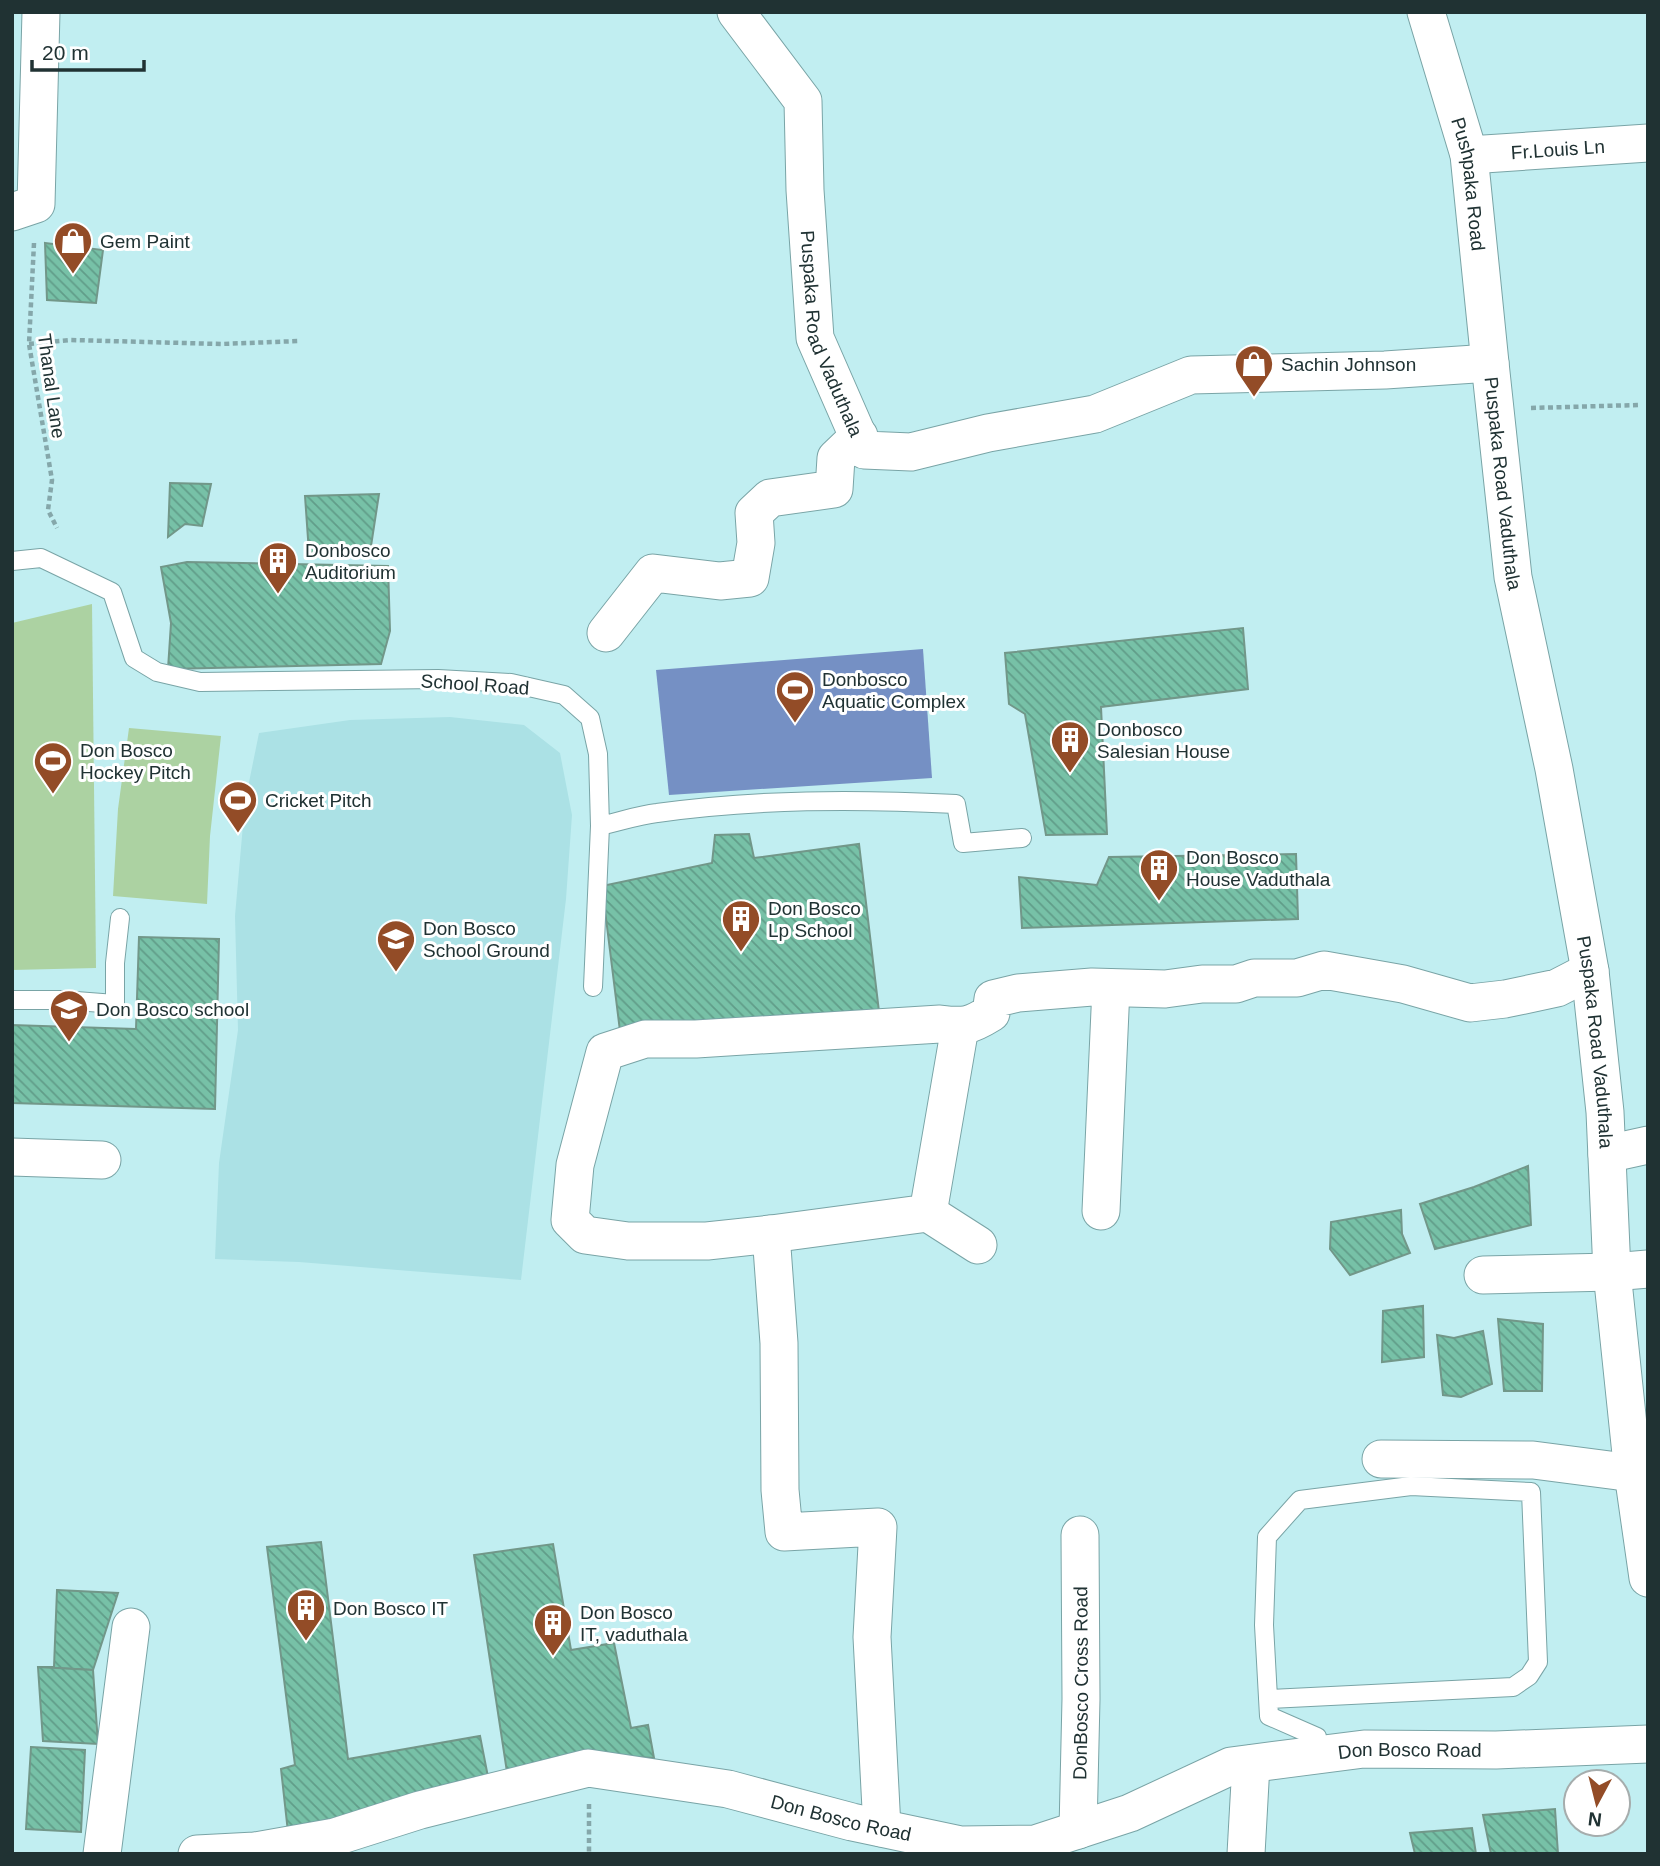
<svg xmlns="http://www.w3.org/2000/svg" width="1660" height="1866" font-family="Arial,sans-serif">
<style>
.built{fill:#abe1e5}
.green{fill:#acd2a2}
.water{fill:#7590c4}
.building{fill:url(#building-back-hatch);stroke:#729789;stroke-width:2}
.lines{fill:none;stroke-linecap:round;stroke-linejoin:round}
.lane-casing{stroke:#79a4a6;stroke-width:20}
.street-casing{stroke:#79a4a6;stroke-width:39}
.path{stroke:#85a7aa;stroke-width:4.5;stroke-dasharray:5 3.5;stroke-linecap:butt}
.lane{stroke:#fff;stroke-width:18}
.street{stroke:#fff;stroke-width:37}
.labels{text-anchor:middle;stroke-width:6;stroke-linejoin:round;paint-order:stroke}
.street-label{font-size:19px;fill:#203233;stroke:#fff}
.poi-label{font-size:19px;fill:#203233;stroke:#fff;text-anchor:start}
</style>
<defs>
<pattern id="building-back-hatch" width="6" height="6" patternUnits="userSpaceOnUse" patternTransform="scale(1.75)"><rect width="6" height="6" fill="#77c1a7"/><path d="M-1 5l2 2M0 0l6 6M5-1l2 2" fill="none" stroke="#619d89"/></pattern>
</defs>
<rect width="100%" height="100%" fill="#c1eef1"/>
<!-- built -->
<polygon class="built" points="450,717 524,725 560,753 572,815 566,899 521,1280 299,1262 215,1259 219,1163 238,1030 235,916 245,802 259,733 350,720"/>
<!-- green -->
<g class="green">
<polygon points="92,604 96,968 12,970 12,623"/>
<polygon points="129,728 221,736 210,836 207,904 113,896 118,809"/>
</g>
<!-- water -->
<polygon class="water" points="923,649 932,778 669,795 656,670"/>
<!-- building -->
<g class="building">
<polygon points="45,243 103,250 96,303 47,300"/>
<polygon points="170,483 211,484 202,526 185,524 168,537"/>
<polygon points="379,494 371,546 309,553 305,496"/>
<polygon points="187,562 388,566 390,631 381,664 168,669 171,623 161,567"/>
<polygon points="1243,628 1248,689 1101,707 1107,834 1046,835 1025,714 1009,704 1005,653"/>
<polygon points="749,834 754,858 859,844 880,1020 620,1031 602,886 712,863 715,835"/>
<polygon points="1296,854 1298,919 1022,928 1019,877 1097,885 1109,857"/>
<polygon points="139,937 219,939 215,1109 12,1103 12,1025 136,1029"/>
<polygon points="1528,1166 1531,1225 1435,1249 1420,1204 1474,1187"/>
<polygon points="1401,1210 1402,1234 1410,1253 1350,1275 1330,1249 1331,1222"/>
<polygon points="1423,1306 1424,1357 1382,1362 1383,1311"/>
<polygon points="1498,1319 1543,1324 1542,1391 1504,1391"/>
<polygon points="1483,1331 1492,1384 1461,1397 1443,1395 1437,1335 1454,1338"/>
<polygon points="321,1542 348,1759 480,1736 489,1782 288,1832 281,1769 295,1765 267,1547"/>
<polygon points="553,1544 571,1650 614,1643 631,1728 648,1725 654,1758 586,1754 507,1772 474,1555"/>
<polygon points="57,1590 118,1593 93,1670 38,1667 54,1667"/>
<polygon points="38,1667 93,1670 98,1744 43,1741"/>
<polygon points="31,1747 85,1750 81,1832 26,1829"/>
<polygon points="1555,1809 1558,1854 1491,1854 1483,1815"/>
<polygon points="1472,1828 1476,1854 1415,1854 1410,1833"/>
</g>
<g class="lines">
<!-- lane casing -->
<g class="lane-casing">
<g id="lane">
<path d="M12 561 41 558 112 592 134 658 157 672 200 682 438 679 511 683 564 695 590 718 598 754 600 826C619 822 638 815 657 813 757 799 856 799 956 804L963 843 1022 838"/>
<polyline points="593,987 600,826"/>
<polyline points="12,1000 63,1000 115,1004 115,963 120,918"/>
<polyline points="1268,1699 1513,1687 1529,1676 1538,1662 1531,1492 1411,1486 1300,1500 1267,1537 1264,1625 1269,1716 1317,1737 1317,1755"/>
</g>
</g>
<!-- street casing -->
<g class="street-casing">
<g id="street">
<path id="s1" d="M736 12 803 101 805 190 815 338 864 450 911 452 988 433 1095 414 1191 375 1385 370 1490 363 1513 577 1554 769 1590 971 1605 1112 1612 1272 1633 1473 1648 1578"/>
<path id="s2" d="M1426 12 1469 155 1490 363"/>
<path id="s3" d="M1469 155 1648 143"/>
<polyline points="12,212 36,204 41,12"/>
<polyline points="606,633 653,573 720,581 750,578 756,543 754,513 770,498 834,489 836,458 859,436"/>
<polyline points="1607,1154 1648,1145"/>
<polyline points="12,1157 102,1160"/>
<polyline points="1101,1211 1111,988"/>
<polyline points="928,1213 978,1245"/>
<polyline points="771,1234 928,1213 960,1027"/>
<polyline points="1483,1275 1612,1272 1648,1269"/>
<polyline points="1381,1459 1533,1460 1633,1473"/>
<path d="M882 1828 872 1637 878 1527 784 1532 780 1490 779 1343 771 1234 707 1241H628L585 1235 570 1220 575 1165 605 1052 645 1039H696L940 1024C965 1027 970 1026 991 1013L993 999 1018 993 1092 987 1165 989 1202 984H1236L1254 978H1297L1324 970 1403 984 1470 1003 1505 999 1557 988 1590 971"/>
<path id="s4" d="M1078 1830 1081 1699 1080 1535"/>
<polyline points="102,1854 131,1627"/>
<path id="s5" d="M197 1854 255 1851 335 1837 420 1810 588 1768 728 1789 852 1822 961 1845 1035 1844 1130 1813 1231 1766 1364 1749 1496 1750 1648 1744"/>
<polyline points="1246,1854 1251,1764"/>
</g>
</g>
<!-- path -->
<g class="path">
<polyline points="34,243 29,344 52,480 48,510 57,528"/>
<polyline points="29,344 71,340 221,344 300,341"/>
<polyline points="1531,408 1638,405"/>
<polyline points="589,1804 589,1854"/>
</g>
<!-- lane -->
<use href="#lane" class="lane"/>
<!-- street -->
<use href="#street" class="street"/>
</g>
<!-- icons -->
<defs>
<g id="shop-pin" transform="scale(2.0125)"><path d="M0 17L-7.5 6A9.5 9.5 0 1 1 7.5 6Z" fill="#934c27" stroke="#fff"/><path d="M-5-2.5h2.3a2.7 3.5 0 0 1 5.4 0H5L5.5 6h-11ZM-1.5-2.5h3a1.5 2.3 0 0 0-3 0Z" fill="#fff"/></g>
<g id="building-pin" transform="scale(2.0125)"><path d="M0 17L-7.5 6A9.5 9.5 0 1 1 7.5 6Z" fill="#934c27" stroke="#fff"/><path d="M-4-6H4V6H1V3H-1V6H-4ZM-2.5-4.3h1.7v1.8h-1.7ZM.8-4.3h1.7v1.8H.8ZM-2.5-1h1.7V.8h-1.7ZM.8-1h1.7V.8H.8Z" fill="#fff"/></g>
<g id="stadium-pin" transform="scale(2.0125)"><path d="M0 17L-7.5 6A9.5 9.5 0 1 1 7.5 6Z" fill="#934c27" stroke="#fff"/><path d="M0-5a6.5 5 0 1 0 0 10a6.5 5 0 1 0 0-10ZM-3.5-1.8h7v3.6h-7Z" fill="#fff"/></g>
<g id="school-pin" transform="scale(2.0125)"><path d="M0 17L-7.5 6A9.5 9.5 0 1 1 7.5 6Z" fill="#934c27" stroke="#fff"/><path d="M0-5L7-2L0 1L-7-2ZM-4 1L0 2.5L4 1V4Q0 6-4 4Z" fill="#fff"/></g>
</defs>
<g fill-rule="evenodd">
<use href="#shop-pin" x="73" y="241"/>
<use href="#shop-pin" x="1254" y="364"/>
<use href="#building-pin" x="278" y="561"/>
<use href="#stadium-pin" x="795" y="690"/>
<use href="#building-pin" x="1070" y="740"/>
<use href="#stadium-pin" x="53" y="761"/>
<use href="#stadium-pin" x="238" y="800"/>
<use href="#building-pin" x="1159" y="868"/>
<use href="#building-pin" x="741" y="919"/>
<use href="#school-pin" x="396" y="939"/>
<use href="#school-pin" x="69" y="1009"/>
<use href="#building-pin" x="306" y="1608"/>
<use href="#building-pin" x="553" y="1623"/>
</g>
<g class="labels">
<!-- street labels -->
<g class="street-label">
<text dy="7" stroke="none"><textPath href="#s3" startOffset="89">Fr.Louis Ln</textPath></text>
<text dy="7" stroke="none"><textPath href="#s2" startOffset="178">Pushpaka Road</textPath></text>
<text dy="7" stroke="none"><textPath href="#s1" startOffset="348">Puspaka Road Vaduthala</textPath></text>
<text transform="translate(52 386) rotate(82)" y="7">Thanal Lane</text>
<text dy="7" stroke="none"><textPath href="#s1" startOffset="1230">Puspaka Road Vaduthala</textPath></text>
<text transform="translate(475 684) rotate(4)" y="7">School Road</text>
<text dy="7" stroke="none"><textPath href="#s1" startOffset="1797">Puspaka Road Vaduthala</textPath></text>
<text dy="7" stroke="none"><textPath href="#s4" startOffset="147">DonBosco Cross Road</textPath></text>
<text dy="7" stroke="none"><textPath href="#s5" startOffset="1248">Don Bosco Road</textPath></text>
<text dy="7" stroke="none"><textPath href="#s5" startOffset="660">Don Bosco Road</textPath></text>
</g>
<!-- poi labels -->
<g class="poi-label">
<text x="100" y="248">Gem Paint</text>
<text x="1281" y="371">Sachin Johnson</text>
<text x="305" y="557">Donbosco<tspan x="305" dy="22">Auditorium</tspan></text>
<text x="822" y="686">Donbosco<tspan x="822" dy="22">Aquatic Complex</tspan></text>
<text x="1097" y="736">Donbosco<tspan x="1097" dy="22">Salesian House</tspan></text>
<text x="80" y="757">Don Bosco<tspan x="80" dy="22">Hockey Pitch</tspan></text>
<text x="265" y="807">Cricket Pitch</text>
<text x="1186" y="864">Don Bosco<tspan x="1186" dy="22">House Vaduthala</tspan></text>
<text x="768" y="915">Don Bosco<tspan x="768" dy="22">Lp School</tspan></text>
<text x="423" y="935">Don Bosco<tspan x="423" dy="22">School Ground</tspan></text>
<text x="96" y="1016">Don Bosco school</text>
<text x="333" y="1615">Don Bosco IT</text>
<text x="580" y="1619">Don Bosco<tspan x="580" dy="22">IT, vaduthala</tspan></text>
</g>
</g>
<!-- border -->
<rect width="1660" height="1866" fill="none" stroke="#203233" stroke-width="28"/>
<!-- north arrow -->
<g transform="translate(1597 1803) rotate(187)"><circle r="33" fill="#ffffff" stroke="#a6adad" stroke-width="2"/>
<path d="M0-5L12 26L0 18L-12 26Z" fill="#934c27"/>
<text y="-10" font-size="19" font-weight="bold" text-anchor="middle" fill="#203233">N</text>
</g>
<!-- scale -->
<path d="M32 60v10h112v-10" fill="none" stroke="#203233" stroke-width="3.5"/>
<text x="42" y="60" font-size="21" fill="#203233" stroke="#ffffff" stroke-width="5" paint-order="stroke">20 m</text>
</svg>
